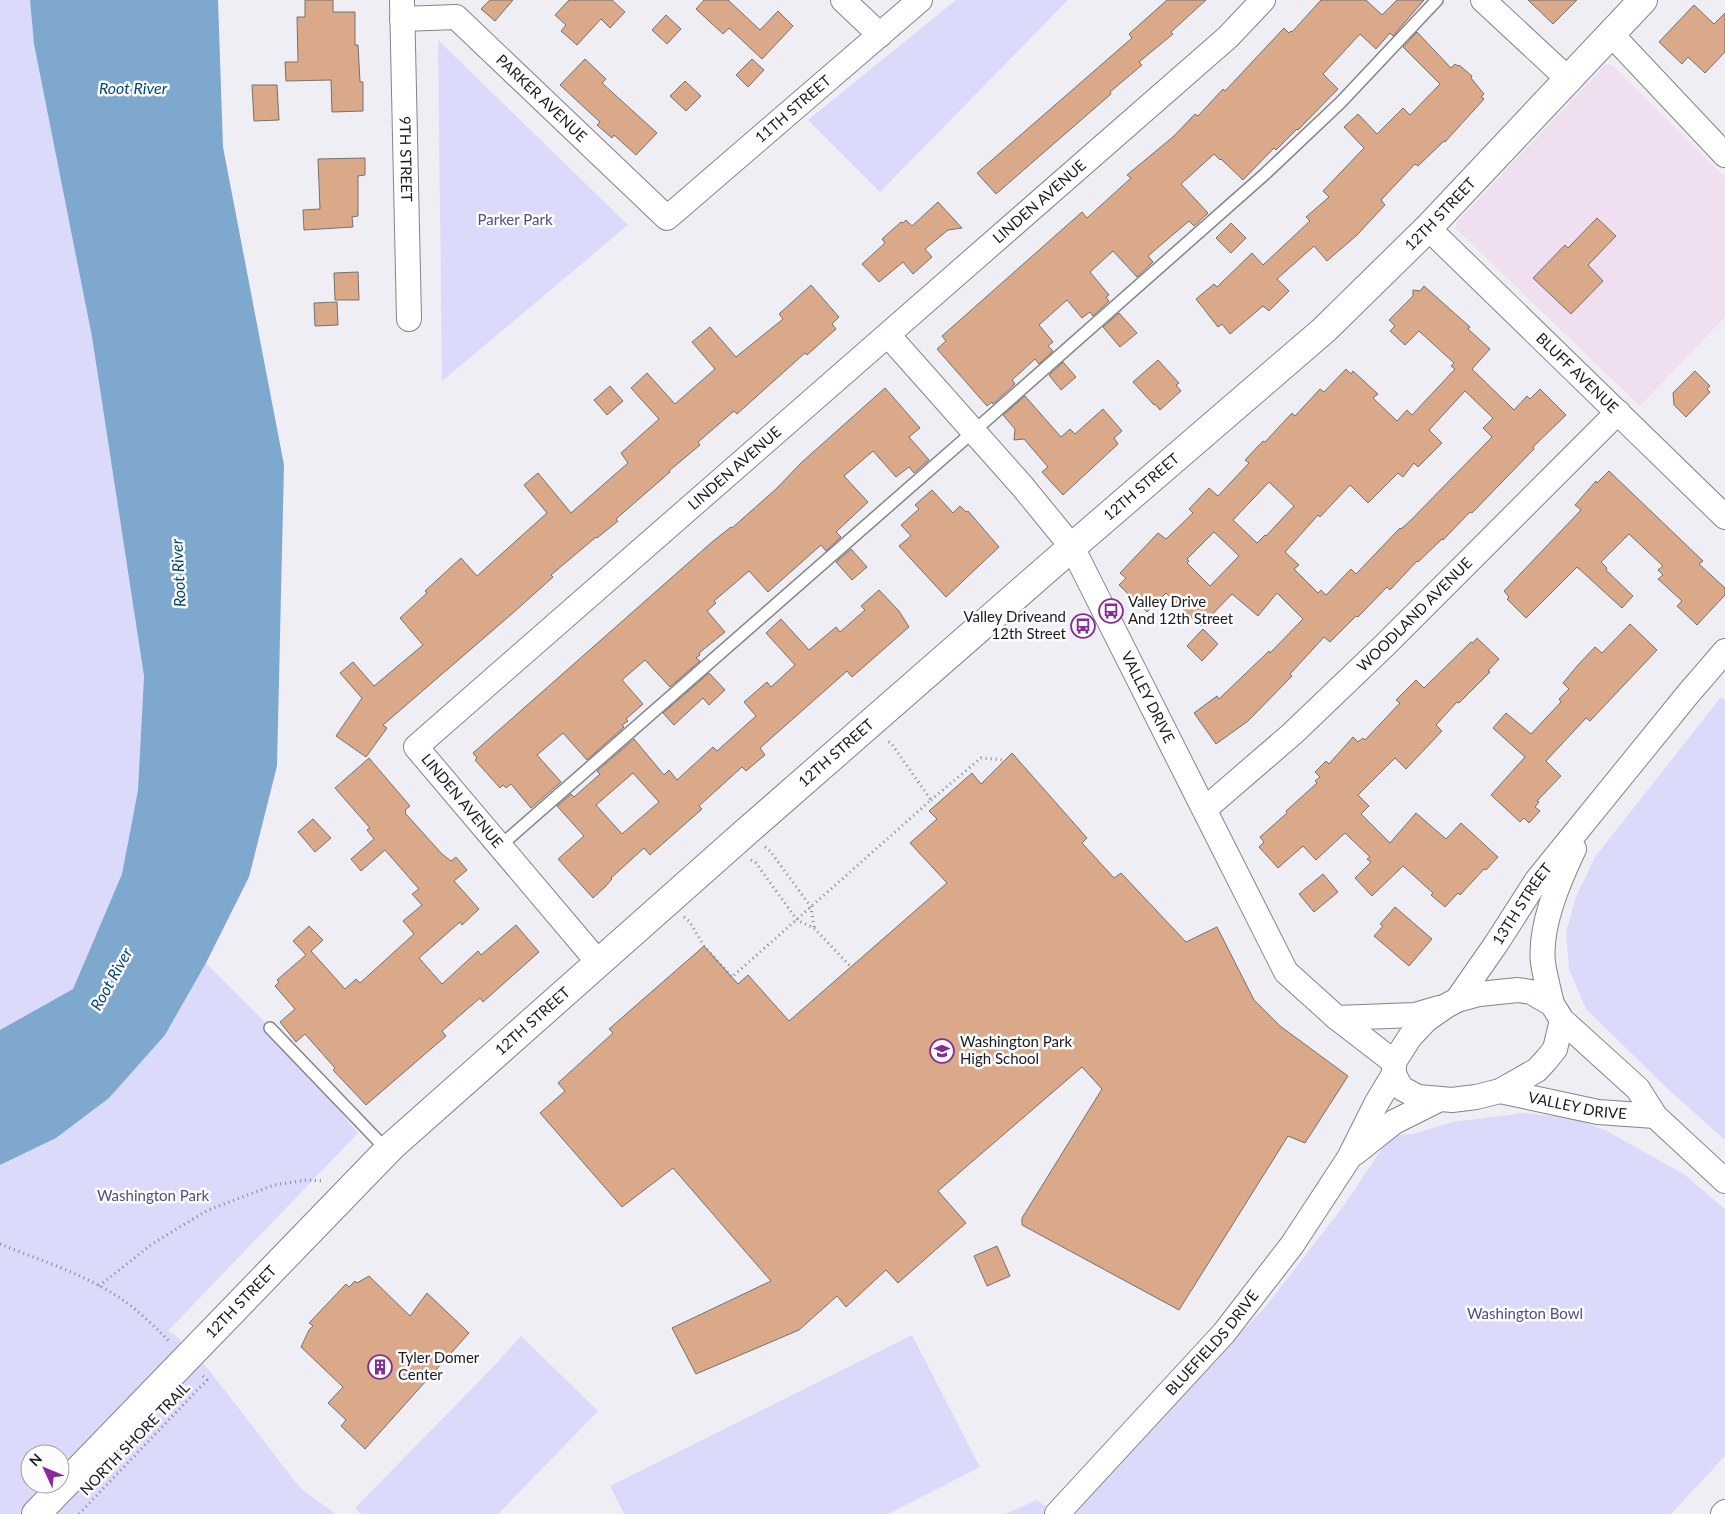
<svg xmlns="http://www.w3.org/2000/svg" width="1725" height="1514" font-family="Lato,sans-serif">
<style>
.commercial{fill:#f0dff0}
.green{fill:#dcdafb;fill-rule:evenodd}
.water{fill:#7fa8cf}
.building{fill:#daa989;stroke:#76716f;fill-rule:evenodd}
.lines{fill:none;stroke-linecap:round;stroke-linejoin:round}
.lane-casing{stroke:#848489;stroke-width:14}
.street-casing{stroke:#848489;stroke-width:26}
.secondary-casing{stroke:#848489;stroke-width:30}
.path{stroke:#868589;stroke-width:3;stroke-dasharray:1 4;stroke-linecap:butt}
.lane{stroke:#fff;stroke-width:11}
.street{stroke:#fff;stroke-width:24}
.secondary{stroke:#fff;stroke-width:28}
.labels{text-anchor:middle;stroke-width:5;stroke-linejoin:round;paint-order:stroke}
.street-label{font-size:15px;fill:#1b1b1d;stroke:#fcfcff}
.park-label{font-size:15px;fill:#534a8a;stroke:#fcfcff}
.poi-label{font-size:15px;fill:#1b1b1d;stroke:#fcfcff;text-anchor:start}
.water-label{font-size:16px;font-style:italic;fill:#034778;stroke:#fcfcff}
</style>
<rect width="100%" height="100%" fill="#efeef4"/>
<!-- commercial -->
<polygon class="commercial" points="1608,64 1613,66 1725,177 1725,317 1640,406 1456,229 1456,224 1459,220 1605,65"/>
<!-- green -->
<g class="green">
<polygon points="0,0 30,0 34,44 92,337 144,676 138,790 122,874 73,989 0,1030"/>
<polygon points="956,0 1068,0 880,192 808,120"/>
<polygon points="438,40 628,225 442,381"/>
<polygon points="1721,697 1725,701 1725,1140 1669,1090 1586,1009 1569,969 1566,932 1576,897 1595,857"/>
<path d="M206 963 264 1021 358 1133 168 1331 175 1335 209 1370 301 1489 336 1514H0V1165L56 1138 165 1035ZM30 1454H60V1484H30Z"/>
<polygon points="1524,1113 1574,1118 1607,1131 1685,1175 1725,1209 1725,1456 1671,1514 1076,1514 1147,1433 1267,1305 1345,1204 1391,1135 1413,1134 1453,1122"/>
<polygon points="912,1335 980,1467 888,1514 624,1514 610,1486"/>
<polygon points="521,1336 598,1411 498,1514 361,1514 355,1508 496,1364"/>
<polygon points="1037,1500 1056,1514 1005,1514"/>
</g>
<!-- water -->
<polygon class="water" points="30,0 218,0 223,147 284,465 277,766 249,877 206,963 165,1035 109,1098 56,1138 0,1165 0,1030 73,989 122,874 138,790 144,676 92,337 34,44"/>
<!-- building -->
<g class="building">
<polygon points="305,0 333,0 333,12 355,12 355,45 358,45 360,82 363,82 363,111 332,112 331,80 286,81 285,62 298,62 297,17 305,17"/>
<polygon points="490,0 513,0 495,21 481,9"/>
<polygon points="569,0 612,0 625,12 610,28 601,19 577,45 561,31 566,25 555,15"/>
<polygon points="704,0 728,0 760,30 778,11 793,26 762,59 729,28 723,34 696,9"/>
<polygon points="1167,0 1206,0 1171,32 1173,34 1139,62 1142,65 1110,92 1111,94 996,194 977,173 1132,38 1129,34"/>
<polygon points="1321,0 1366,0 1382,15 1397,0 1424,0 1393,36 1390,33 1376,49 1360,34 1323,74 1338,89 1298,130 1297,129 1276,150 1274,148 1243,180 1221,159 1220,160 1214,154 1181,184 1208,213 1194,226 1189,221 1148,256 1153,262 1137,277 1113,251 1090,272 1109,295 1106,297 1109,301 1093,316 1090,312 1082,318 1067,300 1039,325 1053,342 1048,346 1053,351 1039,364 1035,359 1012,380 1015,384 993,404 992,402 987,406 937,349 946,341 942,336 1082,212 1087,218 1131,178 1127,175 1174,136 1195,114 1198,116 1223,89 1225,91 1284,28 1289,33 1291,31 1292,32"/>
<polygon points="1528,0 1577,0 1553,24"/>
<polygon points="1694,5 1714,24 1725,13 1725,52 1705,73 1688,57 1682,64 1659,42"/>
<polygon points="666,15 681,29 667,44 652,30"/>
<polygon points="1417,32 1451,68 1455,64 1458,66 1459,65 1472,76 1471,78 1484,94 1481,97 1484,99 1445,142 1444,141 1418,166 1415,164 1381,200 1385,205 1357,235 1327,261 1314,246 1277,279 1289,291 1269,311 1263,306 1230,334 1222,324 1218,327 1196,299 1214,284 1217,287 1252,253 1263,265 1310,221 1306,217 1329,197 1323,191 1364,148 1344,127 1358,114 1377,134 1403,108 1410,115 1440,84 1403,47"/>
<polygon points="585,59 606,79 602,83 657,133 636,155 614,135 612,138 597,125 600,122 560,85"/>
<polygon points="752,59 764,70 748,87 736,75"/>
<polygon points="685,81 701,96 686,111 670,96"/>
<polygon points="252,85 277,85 279,120 254,121"/>
<polygon points="365,158 365,175 358,176 358,216 352,217 353,227 304,230 303,210 320,209 318,159"/>
<polygon points="938,202 962,228 948,230 925,249 932,257 913,274 903,262 879,282 862,264 885,243 882,239 901,222 903,223 906,220 912,226"/>
<polygon points="1597,218 1616,236 1588,265 1603,281 1571,314 1533,278 1565,245 1568,248"/>
<polygon points="1231,223 1246,238 1231,253 1216,238"/>
<polygon points="358,272 359,300 335,300 334,273"/>
<polygon points="811,285 839,317 832,324 836,329 807,355 805,353 737,414 734,411 698,442 700,445 669,471 670,472 616,519 618,521 597,538 596,537 551,575 553,577 514,612 383,725 387,728 366,757 336,736 362,698 340,673 353,662 374,686 423,645 400,618 427,593 425,591 461,558 477,576 547,513 524,485 538,473 571,513 628,463 621,453 659,419 631,388 647,373 675,404 715,369 692,342 710,327 736,357 783,319 779,314"/>
<path d="M1424 286 1470 327 1468 329 1490 349 1472 369 1514 410 1527 396 1530 399 1540 389 1566 415 1533 447 1534 449 1472 513 1470 512 1443 540 1442 539 1418 562 1417 561 1390 590 1387 587 1358 617 1356 616 1330 642 1324 637 1290 674 1292 676 1248 721 1216 744 1194 713 1217 696 1219 699 1269 651 1270 653 1303 619 1277 593 1258 616 1232 594 1201 626 1166 593 1147 612 1119 585 1126 578 1120 573 1158 533 1166 539 1193 513 1189 509 1209 488 1218 496 1249 463 1245 460 1263 441 1265 442 1292 413 1295 416 1320 389 1324 392 1346 369 1351 374 1353 371 1378 394 1373 398 1397 421 1407 410 1412 415 1455 369 1451 366 1454 363 1419 331 1405 345 1390 331 1395 326 1389 320 1413 296V290L1420 291ZM1465 391 1493 418 1483 428 1492 437 1411 520 1401 529 1400 528 1356 574 1351 569 1326 595 1321 590 1318 593 1294 569 1299 565 1285 552 1318 515 1320 517 1350 485 1368 503 1398 473 1403 477 1414 463 1418 467 1442 443 1429 430ZM1269 482 1294 506 1266 536 1265 535 1257 543 1233 520ZM1214 532 1239 556 1210 586 1187 563 1189 561 1187 559Z"/>
<polygon points="337,302 338,325 315,326 314,303"/>
<polygon points="1119,313 1137,333 1120,347 1103,327"/>
<polygon points="1158,360 1179,383 1176,385 1181,391 1160,410 1155,404 1154,405 1133,382"/>
<polygon points="1063,362 1076,377 1061,390 1049,375"/>
<polygon points="1695,371 1710,386 1707,389 1710,392 1686,417 1674,405 1673,393"/>
<polygon points="610,386 623,401 607,415 594,400"/>
<polygon points="885,388 920,428 909,437 929,460 914,473 909,467 896,477 873,451 844,476 868,502 836,532 841,537 826,551 821,545 768,592 749,571 714,601 716,603 707,611 725,632 699,653 700,655 696,658 700,661 670,687 645,660 622,680 643,704 626,719 628,721 622,725 624,727 587,760 563,733 537,755 561,782 531,808 511,784 506,788 503,785 500,788 475,760 477,758 473,753 712,542 731,527 732,528 776,489 802,462"/>
<polygon points="1025,396 1061,437 1070,429 1075,434 1103,409 1122,431 1114,438 1118,444 1063,495 1042,472 1048,467 1024,439 1014,440 1015,429 1003,415"/>
<polygon points="1609,471 1703,561 1699,564 1725,588 1725,595 1697,625 1677,606 1682,601 1658,579 1663,575 1658,570 1663,566 1629,534 1601,562 1607,568 1606,570 1633,596 1622,608 1577,567 1526,618 1507,599 1509,597 1504,591 1581,510 1575,505 1596,481 1597,483"/>
<polygon points="932,490 953,513 960,506 966,512 968,511 999,547 946,597 899,546 911,536 901,525 919,509 915,505"/>
<polygon points="851,549 867,567 852,580 836,562"/>
<path d="M879 590 899 611 909 627 852 677 847 671 760 748 765 755 746 771 742 767 699 806 702 809 650 855 644 848 611 878 612 879 605 887 593 898 558 859 584 836 557 806 571 794 574 797 600 774 597 771 634 739 664 775 669 770 677 780 713 747 717 751 756 716 744 702 767 682 771 687 795 665 766 633 781 619 809 650 836 627 840 632 865 610 861 606ZM633 773 659 802 622 834 596 805Z"/>
<polygon points="1630,624 1657,650 1590,721 1586,718 1546,761 1561,776 1537,801 1539,802 1535,807 1540,811 1529,823 1524,818 1520,822 1491,795 1525,757 1493,728 1506,713 1531,734 1561,702 1559,699 1569,689 1563,683 1578,665 1595,647 1602,653"/>
<polygon points="1203,629 1218,644 1202,661 1187,646"/>
<polygon points="1477,638 1499,659 1488,671 1490,672 1459,703 1457,702 1436,725 1442,731 1406,769 1395,758 1358,795 1369,806 1361,814 1390,843 1416,813 1446,839 1461,823 1498,857 1486,870 1484,869 1460,895 1458,893 1445,907 1431,895 1433,893 1403,866 1372,896 1355,878 1371,862 1367,859 1370,857 1345,833 1316,860 1303,846 1278,868 1259,847 1264,842 1260,837 1287,813 1286,811 1317,783 1315,781 1320,777 1315,772 1326,761 1329,764 1353,737 1358,742 1363,738 1365,740 1400,703 1396,700 1416,680 1424,688 1471,642 1473,643"/>
<polygon points="709,673 725,690 709,705 703,698 674,725 663,713"/>
<polygon points="1012,753 1087,838 1082,843 1114,878 1121,873 1186,942 1217,927 1254,1000 1280,1026 1348,1076 1305,1143 1288,1136 1179,1310 1022,1225 1022,1218 1102,1089 1082,1067 938,1191 966,1223 898,1283 886,1270 846,1307 837,1296 799,1330 696,1374 672,1328 771,1281 673,1168 622,1207 540,1113 565,1091 558,1083 613,1033 609,1029 704,946 738,984 748,975 789,1021 947,883 910,843 937,819 929,811 972,773 981,784"/>
<polygon points="369,758 410,806 405,810 406,812 405,813 442,854 451,861 456,857 467,870 454,881 479,909 462,925 460,922 419,958 442,984 478,951 481,955 516,925 539,952 483,1002 480,998 442,1031 446,1036 366,1105 333,1070 335,1068 305,1034 296,1042 280,1022 295,1009 275,986 279,982 277,980 306,955 293,941 309,926 323,940 311,951 345,989 356,979 360,983 414,934 403,921 422,905 412,894 419,889 385,850 361,871 351,859 374,839 367,830 370,828 335,788"/>
<polygon points="313,819 331,838 315,852 298,832"/>
<polygon points="1323,874 1338,892 1314,912 1299,894"/>
<polygon points="1395,907 1432,939 1409,966 1374,936 1383,926 1380,924"/>
<polygon points="997,1246 1010,1276 987,1286 974,1256"/>
<polygon points="369,1276 410,1316 427,1293 469,1333 365,1449 341,1426 346,1420 328,1403 343,1387 301,1347 309,1330 313,1326 309,1323 346,1284 349,1287 355,1281 357,1283"/>
</g>
<g class="lines">
<!-- lane casing -->
<g class="lane-casing">
<g id="lane">
<polyline points="500,846 974,431 1265,174 1341,102 1437,0"/>
<polyline points="270,1028 388,1151"/>
</g>
</g>
<!-- street casing -->
<g class="street-casing">
<g id="street">
<path id="s1" d="M402 0 409 319"/>
<polyline points="843,0 880,35"/>
<polyline points="1483,0 1568,79"/>
<path id="s2" d="M402 19 456 17 667 218 920 0"/>
<polyline points="1611,34 1725,155"/>
<path id="s3" d="M1428 228 1725 517"/>
<path id="s4" d="M888 335 1023 487 1072 547 1286 972 1337 1018 1394 1062"/>
<path id="s5" d="M1205 809 1292 734 1385 645 1618 412"/>
<path id="s6" d="M598 962 416 747 1228 37 1263 0"/>
<path id="s7" d="M1457 1000 1496 944 1537 880 1688 694 1725 651"/>
<path d="M1552 1004C1549 991 1545 976 1543 963 1539 926 1559 881 1574 849"/>
<polyline points="1337,1018 1415,1015 1439,1008"/>
<polyline points="1562,1020 1555,1049 1547,1059 1537,1070 1500,1091 1476,1097 1452,1100 1418,1097 1403,1089 1399,1084 1394,1074 1394,1062 1410,1037 1426,1020 1446,1006 1457,1000 1479,994 1518,990 1531,992 1552,1004 1562,1020 1638,1089 1655,1116 1725,1181"/>
<path id="s8" d="M1500 1091 1598 1112 1655 1116"/>
<polyline points="1355,1153 1394,1122 1438,1100"/>
<path id="s9" d="M1057 1514 1224 1333 1292 1245 1349 1158 1376 1104 1394 1074"/>
<polyline points="1723,1514 1725,1512"/>
</g>
</g>
<!-- secondary casing -->
<g class="secondary-casing">
<g id="secondary">
<path id="s10" d="M36 1514 392 1146 746 832 1072 547 1324 330 1428 228 1643 0"/>
</g>
</g>
<!-- path -->
<g class="path">
<polyline points="931,800 981,758 1005,760"/>
<polyline points="765,847 770,851 811,907 814,927"/>
<polyline points="751,860 756,863 797,920 814,928 851,967"/>
<polyline points="684,917 689,921 704,946 732,977 931,800 891,743 886,740"/>
<path d="M0 1244C37 1259 78 1272 112 1293 134 1306 153 1325 171 1343"/>
<polyline points="99,1286 152,1244 208,1210 274,1185 307,1180 324,1181"/>
<polyline points="79,1514 207,1380 203,1376"/>
</g>
<!-- lane -->
<use href="#lane" class="lane"/>
<!-- street -->
<use href="#street" class="street"/>
<!-- secondary -->
<use href="#secondary" class="secondary"/>
</g>
<!-- icons -->
<defs>
<g id="bus-ring" transform="scale(1.25)"><circle r="9.5" fill="#fcfcff" stroke="#872b97" stroke-width="1.5"/><path d="M-5-6H5V4H4V6H2V4H-2V6H-4V4H-5ZM-3.5-4V0h7V-4ZM-3.5 1.2v1.5H-2V1.2ZM2 1.2v1.5H3.5V1.2Z" fill="#872b97"/></g>
<g id="school-ring" transform="scale(1.25)"><circle r="9.5" fill="#fcfcff" stroke="#872b97" stroke-width="1.5"/><path d="M0-5L7-2L0 1L-7-2ZM-4 1L0 2.5L4 1V4Q0 6-4 4Z" fill="#872b97"/></g>
<g id="building-ring" transform="scale(1.25)"><circle r="9.5" fill="#fcfcff" stroke="#872b97" stroke-width="1.5"/><path d="M-4-6H4V6H1V3H-1V6H-4ZM-2.5-4.3h1.7v1.8h-1.7ZM.8-4.3h1.7v1.8H.8ZM-2.5-1h1.7V.8h-1.7ZM.8-1h1.7V.8H.8Z" fill="#872b97"/></g>
</defs>
<g fill-rule="evenodd">
<use href="#bus-ring" x="1111" y="611"/>
<use href="#bus-ring" x="1083" y="626"/>
<use href="#school-ring" x="942" y="1051"/>
<use href="#building-ring" x="380" y="1367"/>
</g>
<g class="labels">
<!-- street labels -->
<g class="street-label">
<text dy="5" stroke="none"><textPath href="#s2" startOffset="172">PARKER AVENUE</textPath></text>
<text dy="5" stroke="none"><textPath href="#s2" startOffset="512">11TH STREET</textPath></text>
<text dy="5" stroke="none"><textPath href="#s1" startOffset="159">9TH STREET</textPath></text>
<text dy="5" stroke="none"><textPath href="#s6" startOffset="1110">LINDEN AVENUE</textPath></text>
<text dy="5" stroke="none"><textPath href="#s10" startOffset="1915">12TH STREET</textPath></text>
<text dy="5" stroke="none"><textPath href="#s3" startOffset="208">BLUFF AVENUE</textPath></text>
<text dy="5" stroke="none"><textPath href="#s6" startOffset="705">LINDEN AVENUE</textPath></text>
<text dy="5" stroke="none"><textPath href="#s10" startOffset="1510">12TH STREET</textPath></text>
<text dy="5" stroke="none"><textPath href="#s5" startOffset="286">WOODLAND AVENUE</textPath></text>
<text dy="5" stroke="none"><textPath href="#s4" startOffset="449">VALLEY DRIVE</textPath></text>
<text dy="5" stroke="none"><textPath href="#s10" startOffset="1105">12TH STREET</textPath></text>
<text transform="translate(462 801) rotate(50)" y="5">LINDEN AVENUE</text>
<text dy="5" stroke="none"><textPath href="#s7" startOffset="116">13TH STREET</textPath></text>
<text dy="5" stroke="none"><textPath href="#s10" startOffset="700">12TH STREET</textPath></text>
<text dy="5" stroke="none"><textPath href="#s8" startOffset="79">VALLEY DRIVE</textPath></text>
<text dy="5" stroke="none"><textPath href="#s10" startOffset="295">12TH STREET</textPath></text>
<text dy="5" stroke="none"><textPath href="#s9" startOffset="231">BLUEFIELDS DRIVE</textPath></text>
<text transform="translate(135 1439) rotate(-46)" y="5">NORTH SHORE TRAIL</text>
</g>
<!-- park labels -->
<g class="park-label">
<text x="515" y="225">Parker Park</text>
<text x="153" y="1201">Washington Park</text>
<text x="1525" y="1319">Washington Bowl</text>
</g>
<!-- poi labels -->
<g class="poi-label">
<text x="1128" y="607">Valley Drive<tspan x="1128" dy="17">And 12th Street</tspan></text>
<text x="1066" y="622" text-anchor="end">Valley Driveand<tspan x="1066" dy="17">12th Street</tspan></text>
<text x="960" y="1047">Washington Park<tspan x="960" dy="17">High School</tspan></text>
<text x="398" y="1363">Tyler Domer<tspan x="398" dy="17">Center</tspan></text>
</g>
<!-- water labels -->
<g class="water-label">
<text x="133" y="94">Root River</text>
<text transform="translate(178 573) rotate(-93)" y="6">Root River</text>
<text transform="translate(111 979) rotate(-61)" y="6">Root River</text>
</g>
</g>
<!-- north arrow -->
<g transform="translate(45 1469) rotate(314)"><circle r="24" fill="#fcfcff" stroke="#a2a2a5"/>
<path d="M0-4L9 19L0 12L-9 19Z" fill="#872b97"/>
<text y="-8" font-size="14" font-weight="bold" text-anchor="middle" fill="#1b1b1d">N</text>
</g>
</svg>
